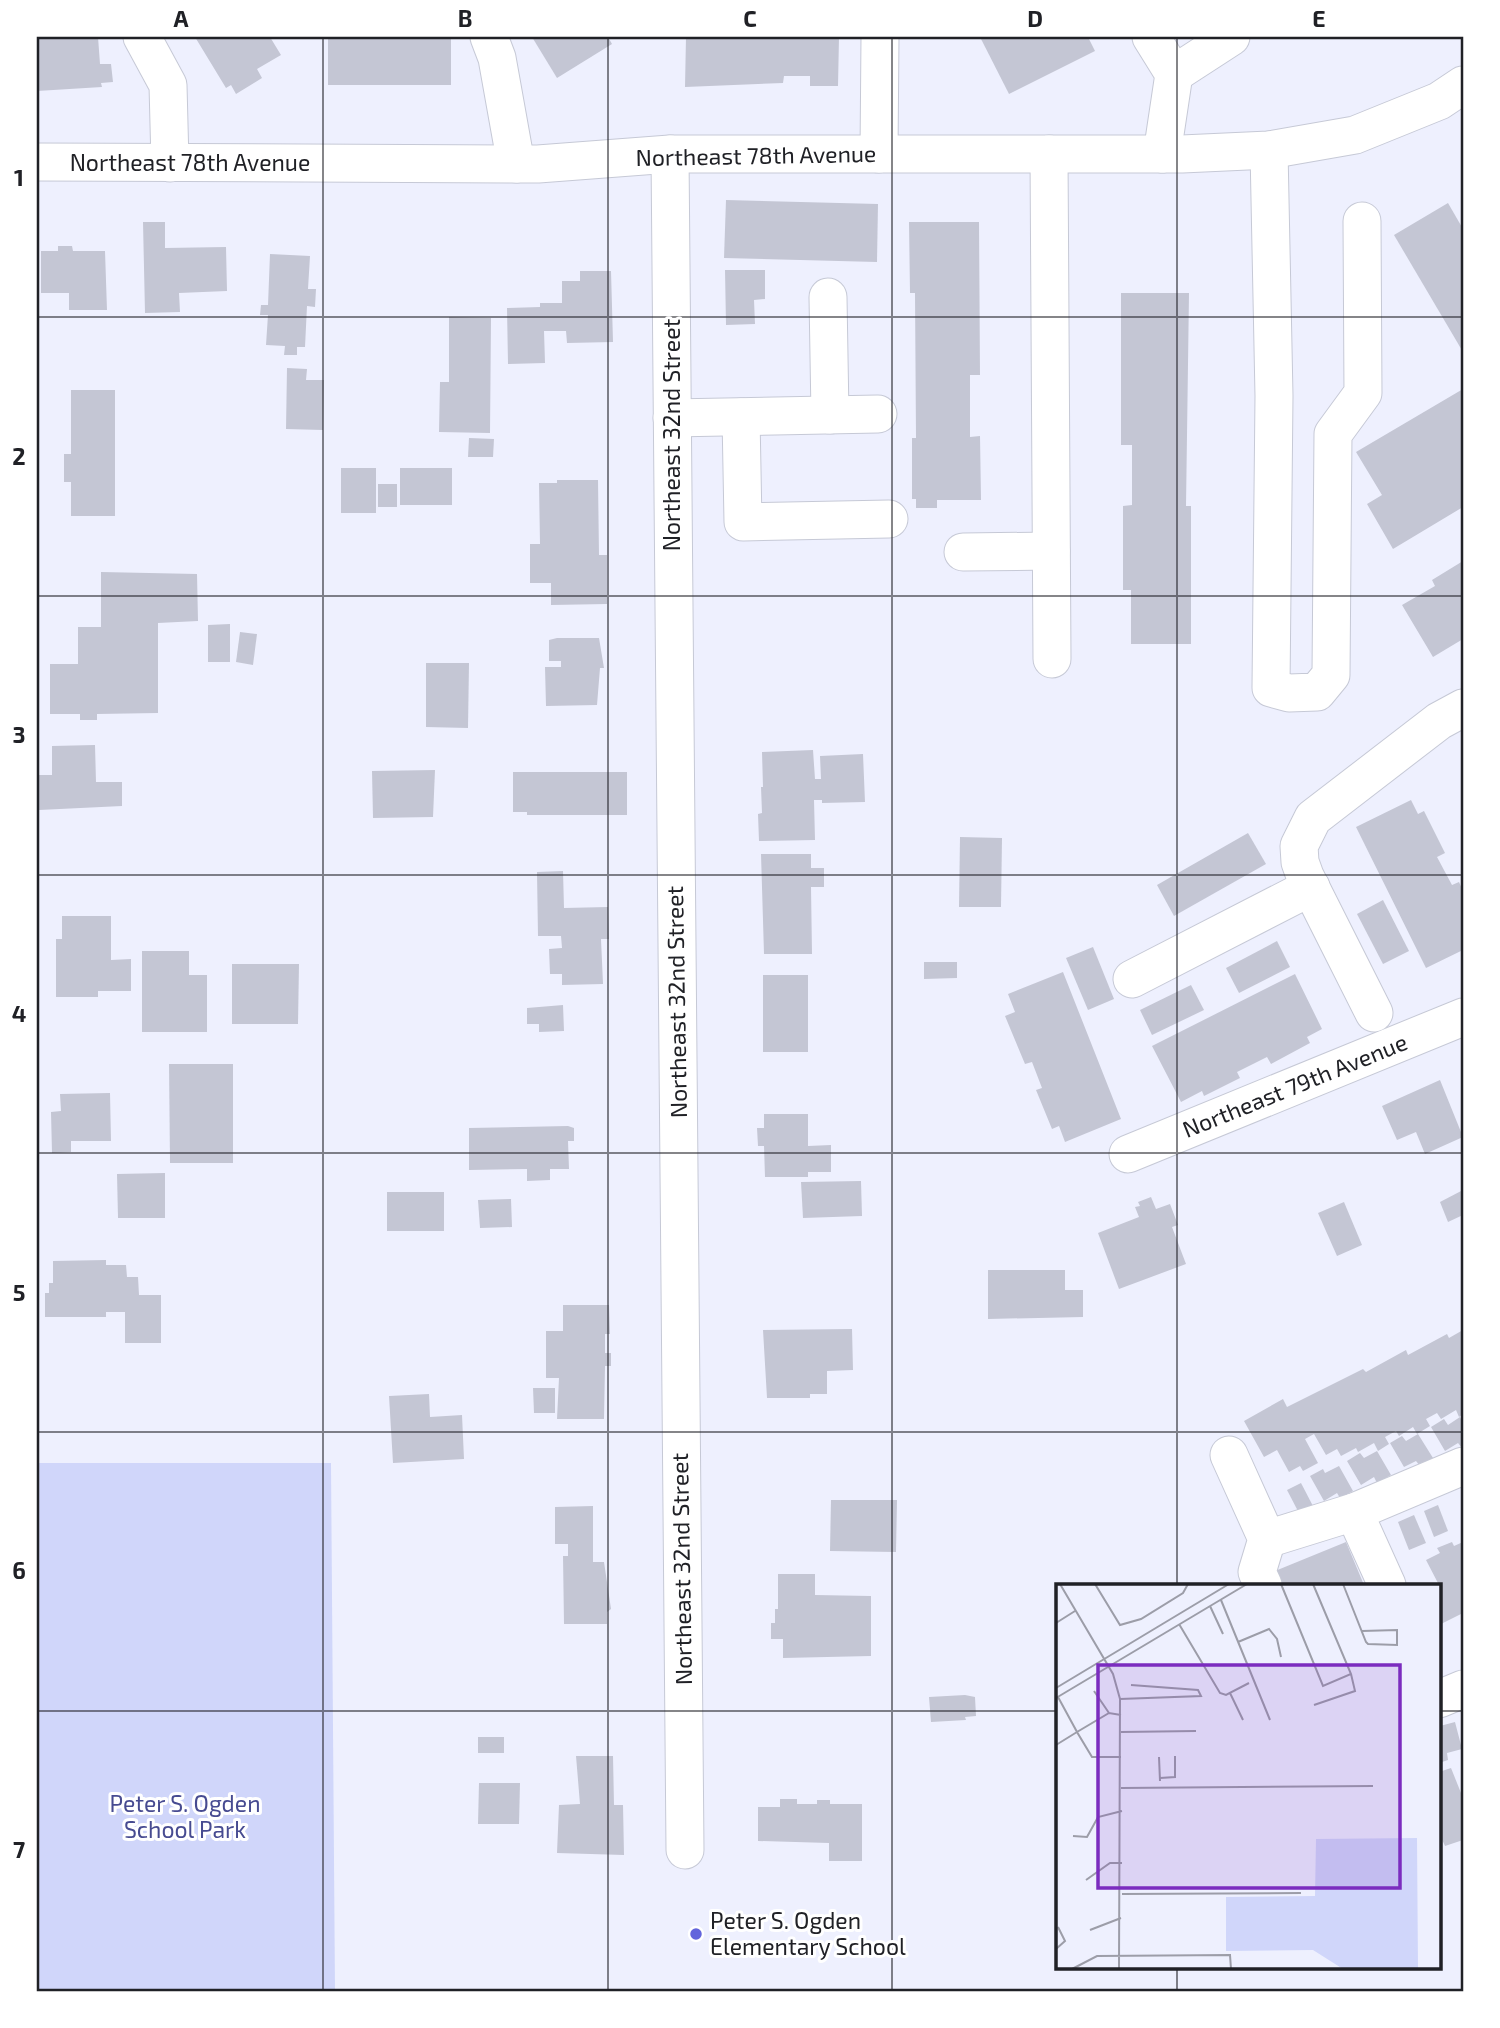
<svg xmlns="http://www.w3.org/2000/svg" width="1500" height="2028" font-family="'Exo 2',sans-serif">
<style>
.green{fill:#d0d6fa}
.building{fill:#c4c6d4}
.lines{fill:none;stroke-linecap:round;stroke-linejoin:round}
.minor-casing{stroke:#c6c9d6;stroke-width:39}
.minor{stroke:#fff;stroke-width:37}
.grid{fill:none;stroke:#202126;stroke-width:2;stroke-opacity:0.55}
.poi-dot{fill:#6264dc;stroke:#fff;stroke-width:2.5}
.labels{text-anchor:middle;stroke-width:6;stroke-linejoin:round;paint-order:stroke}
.street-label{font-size:23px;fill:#202126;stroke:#fff}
.park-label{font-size:23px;fill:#474b91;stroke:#fff}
.poi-label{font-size:23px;fill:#202126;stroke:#fff;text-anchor:start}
.inset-road{fill:none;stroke:#9c9da8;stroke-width:2}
.view{fill:#7b2cbf;fill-opacity:0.15;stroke:#7b2cbf;stroke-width:3.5}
.inset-edge{fill:none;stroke:#202126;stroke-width:3.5}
.neatline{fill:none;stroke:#202126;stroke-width:2.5}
.grid-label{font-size:23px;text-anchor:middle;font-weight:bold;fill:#202126}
</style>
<rect width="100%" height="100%" fill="#eef0fe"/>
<!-- green -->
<polygon class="green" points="37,1463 331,1463 335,1991 37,1991"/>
<!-- building -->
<g class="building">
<polygon points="37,37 98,37 100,64 111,64 113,82 101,83 102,87 37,91"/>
<polygon points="195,37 270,37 281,55 257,69 262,78 236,94 231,85 226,88"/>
<rect x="328" y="37" width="123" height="48"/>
<polygon points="532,37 608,37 612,44 557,78"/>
<polygon points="686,37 839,37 838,86 810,86 810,76 784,76 783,83 685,87"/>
<polygon points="980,37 1088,37 1095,51 1009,94"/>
<polygon points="726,200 878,204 877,262 724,258"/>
<polygon points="1448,203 1463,229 1463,352 1394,235"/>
<polygon points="143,222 165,222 165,248 226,247 227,291 179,293 180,312 145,313"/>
<polygon points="909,222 979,222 980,375 970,375 970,437 980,436 981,500 937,500 937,508 916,508 916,499 912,499 912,438 916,438 915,293 910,293"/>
<polygon points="58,246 72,246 73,251 105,251 107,310 69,310 69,293 41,293 41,251 58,251"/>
<polygon points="270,254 310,256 308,289 316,289 315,307 307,306 305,347 297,347 297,355 284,355 285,346 266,345 268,315 260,315 261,305 268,305"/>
<polygon points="725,270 765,270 765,299 754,300 755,324 726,325"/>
<polygon points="580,271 611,271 613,342 567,343 566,331 544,331 545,363 508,364 507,308 540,307 540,303 562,303 562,281 580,281"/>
<polygon points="1121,293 1189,293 1186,506 1191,506 1191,644 1131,644 1131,590 1123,590 1123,506 1132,505 1132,445 1121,445"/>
<polygon points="449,317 491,318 490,433 439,432 440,382 449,382"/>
<polygon points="287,368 307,369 306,380 324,380 323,430 286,429"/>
<polygon points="1463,389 1463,507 1393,549 1367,504 1382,495 1356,452"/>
<polygon points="71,390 115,390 115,516 71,516 71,482 64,482 64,454 71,454"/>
<polygon points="469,438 494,439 493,457 468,457"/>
<rect x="341" y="468" width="35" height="45"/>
<rect x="400" y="468" width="52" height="37"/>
<polygon points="557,480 598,480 599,555 607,555 607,604 551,605 551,583 530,583 530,544 540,544 539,483 557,483"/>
<rect x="378" y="484" width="19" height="23"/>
<polygon points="1463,561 1463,639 1433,657 1402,605 1435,586 1432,580"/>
<polygon points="101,572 197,574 198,621 158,623 158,713 97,714 97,720 80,720 80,714 50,714 50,664 78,664 78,627 101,627"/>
<polygon points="230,624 230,662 208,662 208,625"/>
<polygon points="240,632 257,634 253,665 236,662"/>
<polygon points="557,638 599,638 604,668 600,668 597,705 546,706 545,667 561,667 561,661 549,661 549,640"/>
<polygon points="426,663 469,663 468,728 426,727"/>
<polygon points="95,745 96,782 122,782 122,806 39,810 39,775 52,775 52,746"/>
<polygon points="813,750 815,779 821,779 820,756 863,754 865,802 822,803 822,800 814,800 815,840 759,841 758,814 762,813 761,787 763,787 762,752"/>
<polygon points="435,770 433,817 373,818 372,771"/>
<polygon points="513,772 627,772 627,815 527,815 527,812 513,812"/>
<polygon points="1411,800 1418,814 1424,811 1445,853 1437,857 1452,885 1459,882 1463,891 1463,950 1426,968 1356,827"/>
<polygon points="1248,833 1266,864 1174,916 1157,885"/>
<polygon points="960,837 1002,838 1001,907 959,907"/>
<polygon points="761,854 811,854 811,868 824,868 824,887 811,887 812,954 764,954"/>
<polygon points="563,871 564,908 608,907 609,939 601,939 603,984 562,985 562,974 550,974 549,949 562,948 561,936 538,936 537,872"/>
<polygon points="1383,900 1409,951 1383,964 1357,914"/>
<polygon points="62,916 111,916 111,960 131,959 131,991 98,991 98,997 56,997 56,939 62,939"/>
<polygon points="1277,941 1290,967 1239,993 1226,968"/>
<polygon points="1093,947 1114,999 1088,1010 1066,958"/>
<polygon points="142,951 189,951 189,975 207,975 207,1032 142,1032"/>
<polygon points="924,962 957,962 957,978 924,979"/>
<polygon points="232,964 299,964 298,1024 232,1024"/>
<polygon points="1063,972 1121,1119 1065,1142 1059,1126 1052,1129 1036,1090 1042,1088 1032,1062 1025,1064 1005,1016 1015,1012 1008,994"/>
<polygon points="1295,974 1322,1029 1307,1037 1310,1043 1271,1064 1267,1057 1237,1072 1240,1078 1204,1096 1202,1091 1181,1102 1152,1046"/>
<rect x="763" y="975" width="45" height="77"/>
<polygon points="1191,985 1204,1010 1152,1035 1140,1010"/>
<polygon points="563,1005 564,1031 539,1032 539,1024 527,1024 527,1008"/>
<polygon points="169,1064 233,1064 233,1163 170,1163"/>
<polygon points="1440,1080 1463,1137 1425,1154 1416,1132 1397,1140 1382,1106"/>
<polygon points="110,1093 111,1141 71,1141 71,1152 52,1153 51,1112 61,1111 60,1094"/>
<polygon points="764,1114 808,1114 808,1146 831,1145 831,1172 808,1172 808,1177 765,1177 764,1146 758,1146 757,1128 764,1128"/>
<polygon points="568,1126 574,1128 574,1141 568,1141 569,1169 550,1169 550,1180 527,1181 527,1169 469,1170 469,1128"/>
<polygon points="165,1173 165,1218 118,1218 117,1174"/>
<polygon points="861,1181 862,1216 803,1218 801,1182"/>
<polygon points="1463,1190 1463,1215 1448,1222 1440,1202"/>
<rect x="387" y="1192" width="57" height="39"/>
<polygon points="1151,1197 1156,1209 1170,1204 1178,1225 1172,1227 1186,1264 1119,1289 1098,1233 1139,1217 1135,1207 1140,1206 1138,1202"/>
<polygon points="511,1199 512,1227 480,1228 478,1200"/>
<polygon points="1344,1202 1362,1245 1337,1256 1318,1213"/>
<polygon points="106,1260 106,1265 126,1265 127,1277 138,1277 139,1295 161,1295 161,1343 125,1343 125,1312 106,1312 106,1317 45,1317 45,1293 49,1293 49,1283 53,1283 53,1261"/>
<polygon points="988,1270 1065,1270 1065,1290 1083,1290 1083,1317 988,1319"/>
<polygon points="563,1305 609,1305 610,1334 605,1334 605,1353 611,1353 611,1366 605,1366 604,1419 557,1419 559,1378 546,1378 546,1331 563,1331"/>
<polygon points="852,1329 853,1370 827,1371 827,1394 810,1394 810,1398 767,1398 763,1330"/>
<polygon points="1463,1330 1463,1414 1459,1417 1456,1410 1441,1419 1437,1413 1426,1419 1430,1426 1417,1434 1413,1427 1399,1436 1396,1431 1385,1437 1389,1444 1378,1451 1374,1443 1358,1452 1356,1448 1341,1456 1337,1449 1326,1455 1314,1434 1305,1439 1318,1463 1303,1471 1300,1466 1289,1472 1277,1450 1264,1457 1244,1421 1283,1399 1287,1407 1363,1369 1366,1372 1406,1350 1408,1355 1447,1334 1449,1338"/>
<polygon points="533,1388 555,1388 555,1413 534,1413"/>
<polygon points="429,1394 430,1417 462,1415 464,1459 393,1463 389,1396"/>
<polygon points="1460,1417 1463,1423 1463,1449 1458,1443 1445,1451 1431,1427 1444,1419 1448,1425"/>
<polygon points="1418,1434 1433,1458 1420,1466 1416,1461 1404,1467 1390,1443 1402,1436 1406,1441"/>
<polygon points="1377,1451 1391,1475 1377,1483 1374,1477 1361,1485 1347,1461 1360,1453 1364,1458"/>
<polygon points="1339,1466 1353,1491 1340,1498 1337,1493 1324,1501 1310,1476 1323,1469 1325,1473"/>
<polygon points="1301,1483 1314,1508 1300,1515 1287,1490"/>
<polygon points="831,1500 897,1500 896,1552 830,1551"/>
<polygon points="1438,1505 1448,1531 1434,1537 1424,1511"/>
<polygon points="593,1506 593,1562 604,1562 611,1609 607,1612 607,1624 564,1624 563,1556 568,1556 568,1544 555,1544 555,1507"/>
<polygon points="1414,1515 1426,1543 1409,1550 1398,1522"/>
<polygon points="1346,1542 1364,1585 1281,1585 1275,1571"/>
<polygon points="1452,1542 1454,1546 1463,1542 1463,1613 1439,1625 1439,1585 1426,1560 1440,1553 1437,1548"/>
<polygon points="778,1574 815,1574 815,1595 871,1596 871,1656 783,1658 783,1639 771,1639 771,1623 775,1623 775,1609 778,1609"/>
<polygon points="965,1695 975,1697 976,1716 965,1717 966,1720 931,1722 929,1697"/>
<polygon points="1455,1722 1462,1749 1447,1753 1448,1760 1439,1763 1440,1726"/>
<rect x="478" y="1737" width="26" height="16"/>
<polygon points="576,1756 613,1756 614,1805 623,1805 624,1855 557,1853 559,1805 580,1804"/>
<polygon points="1451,1768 1463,1798 1463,1840 1445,1846 1439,1833 1439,1772"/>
<polygon points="479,1783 520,1783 519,1824 478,1824"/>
<polygon points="780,1799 797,1799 797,1804 817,1804 817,1800 830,1800 830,1804 862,1804 862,1861 829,1861 829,1843 758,1841 758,1807 780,1807"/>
</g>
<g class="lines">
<!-- minor casing -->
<g class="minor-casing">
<g id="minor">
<polyline points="142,37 168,85 170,163"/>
<polyline points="489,37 497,58 516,164"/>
<polyline points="1151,37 1174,74 1162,154"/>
<polyline points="1174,74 1231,37"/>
<polyline points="1269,150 1274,396 1271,688 1289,693 1317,692 1331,675 1333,434 1363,393 1362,221"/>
<polyline points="670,154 685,1850"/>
<polyline points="879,154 880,37"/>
<polyline points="1049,154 1052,659"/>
<polyline points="37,162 538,164 670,154 1182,154 1269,150 1355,135 1439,101 1463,85"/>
<polyline points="828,297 830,415"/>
<polyline points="741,417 743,522 889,519"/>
<polyline points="672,418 878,414"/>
<polyline points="963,552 1051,551"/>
<polyline points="1132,979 1311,887"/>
<polyline points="1374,1013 1305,876 1300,862 1299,846 1313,818 1439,721 1463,708"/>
<polyline points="1128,1154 1463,1017"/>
<polyline points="1229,1455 1267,1539 1257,1572 1263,1585"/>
<polyline points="1267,1539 1354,1512"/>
<polyline points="1387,1585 1354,1512 1463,1466"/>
<polyline points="1439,1699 1463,1689"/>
</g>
</g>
<!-- minor -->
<use href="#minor" class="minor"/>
</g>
<!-- grid -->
<path class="grid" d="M323 37V1991M608 37V1991M892 37V1991M1177 37V1585M37 317H1463M37 596H1463M37 875H1463M37 1153H1463M37 1432H1463M37 1711H1057M1439 1711H1463M1177 1967V1991"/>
<!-- markers -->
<circle class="poi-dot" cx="696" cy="1934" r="7"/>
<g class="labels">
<!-- street labels -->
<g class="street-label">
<text transform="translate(756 156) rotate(-1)" y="8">Northeast 78th Avenue</text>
<text x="190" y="171">Northeast 78th Avenue</text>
<text transform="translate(672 435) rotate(-90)" y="8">Northeast 32nd Street</text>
<text transform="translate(677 1002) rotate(-91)" y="8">Northeast 32nd Street</text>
<text transform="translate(1295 1086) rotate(-22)" y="8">Northeast 79th Avenue</text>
<text transform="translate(682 1569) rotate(-91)" y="8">Northeast 32nd Street</text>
</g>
<!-- park labels -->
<g class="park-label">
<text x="185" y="1812">Peter S. Ogden<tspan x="185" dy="26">School Park</tspan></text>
</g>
<!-- poi labels -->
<g class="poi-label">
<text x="710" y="1929">Peter S. Ogden<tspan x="710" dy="26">Elementary School</tspan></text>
</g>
</g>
<!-- overview -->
<g transform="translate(1056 1584)">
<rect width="385" height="385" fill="#eef0fe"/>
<path d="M361 254 362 385H287L257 366 170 367V313L259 312 260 255Z" fill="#d0d6fa"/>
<path class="inset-road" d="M4 0 57 90 64 115 63 385M39 0 64 41 85 35 127 9 132 0M225 0 267 102 295 90 257 0M287 0 310 58 312 60 341 61V46L306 47M165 16 214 136M154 22 167 50M0 39 19 27M123 40 164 109 170 111 193 99M182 58 213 45 221 55 225 73M0 104 173 0M38 107 53 129M174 109 187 136M0 114 191 0M64 115 145 112 142 106 75 101M258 121 299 107 295 90M65 131 53 129 21 148 36 173H65M65 148 140 147M0 161 21 148 2 113M103 173 104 197M104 194 119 193V172M65 204 317 202M17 252 31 253 42 233 66 227M30 296 54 279H66M66 310 245 309M34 346 65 334M0 365 9 357 2 343M16 385 41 372 174 371 175 385"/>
<path class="view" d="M42 81H344V304H42Z"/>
<rect width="385" height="385" class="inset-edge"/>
</g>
<!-- border -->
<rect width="1500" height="2028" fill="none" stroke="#ffffff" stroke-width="77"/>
<rect x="38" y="38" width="1424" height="1952" class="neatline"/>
<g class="grid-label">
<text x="181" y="27">A</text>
<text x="465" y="27">B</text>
<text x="750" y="27">C</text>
<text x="1035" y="27">D</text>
<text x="1319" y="27">E</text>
<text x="19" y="186">1</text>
<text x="19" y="465">2</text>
<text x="19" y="743">3</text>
<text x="19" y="1022">4</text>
<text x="19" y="1301">5</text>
<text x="19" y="1579">6</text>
<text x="19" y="1858">7</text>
</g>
</svg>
